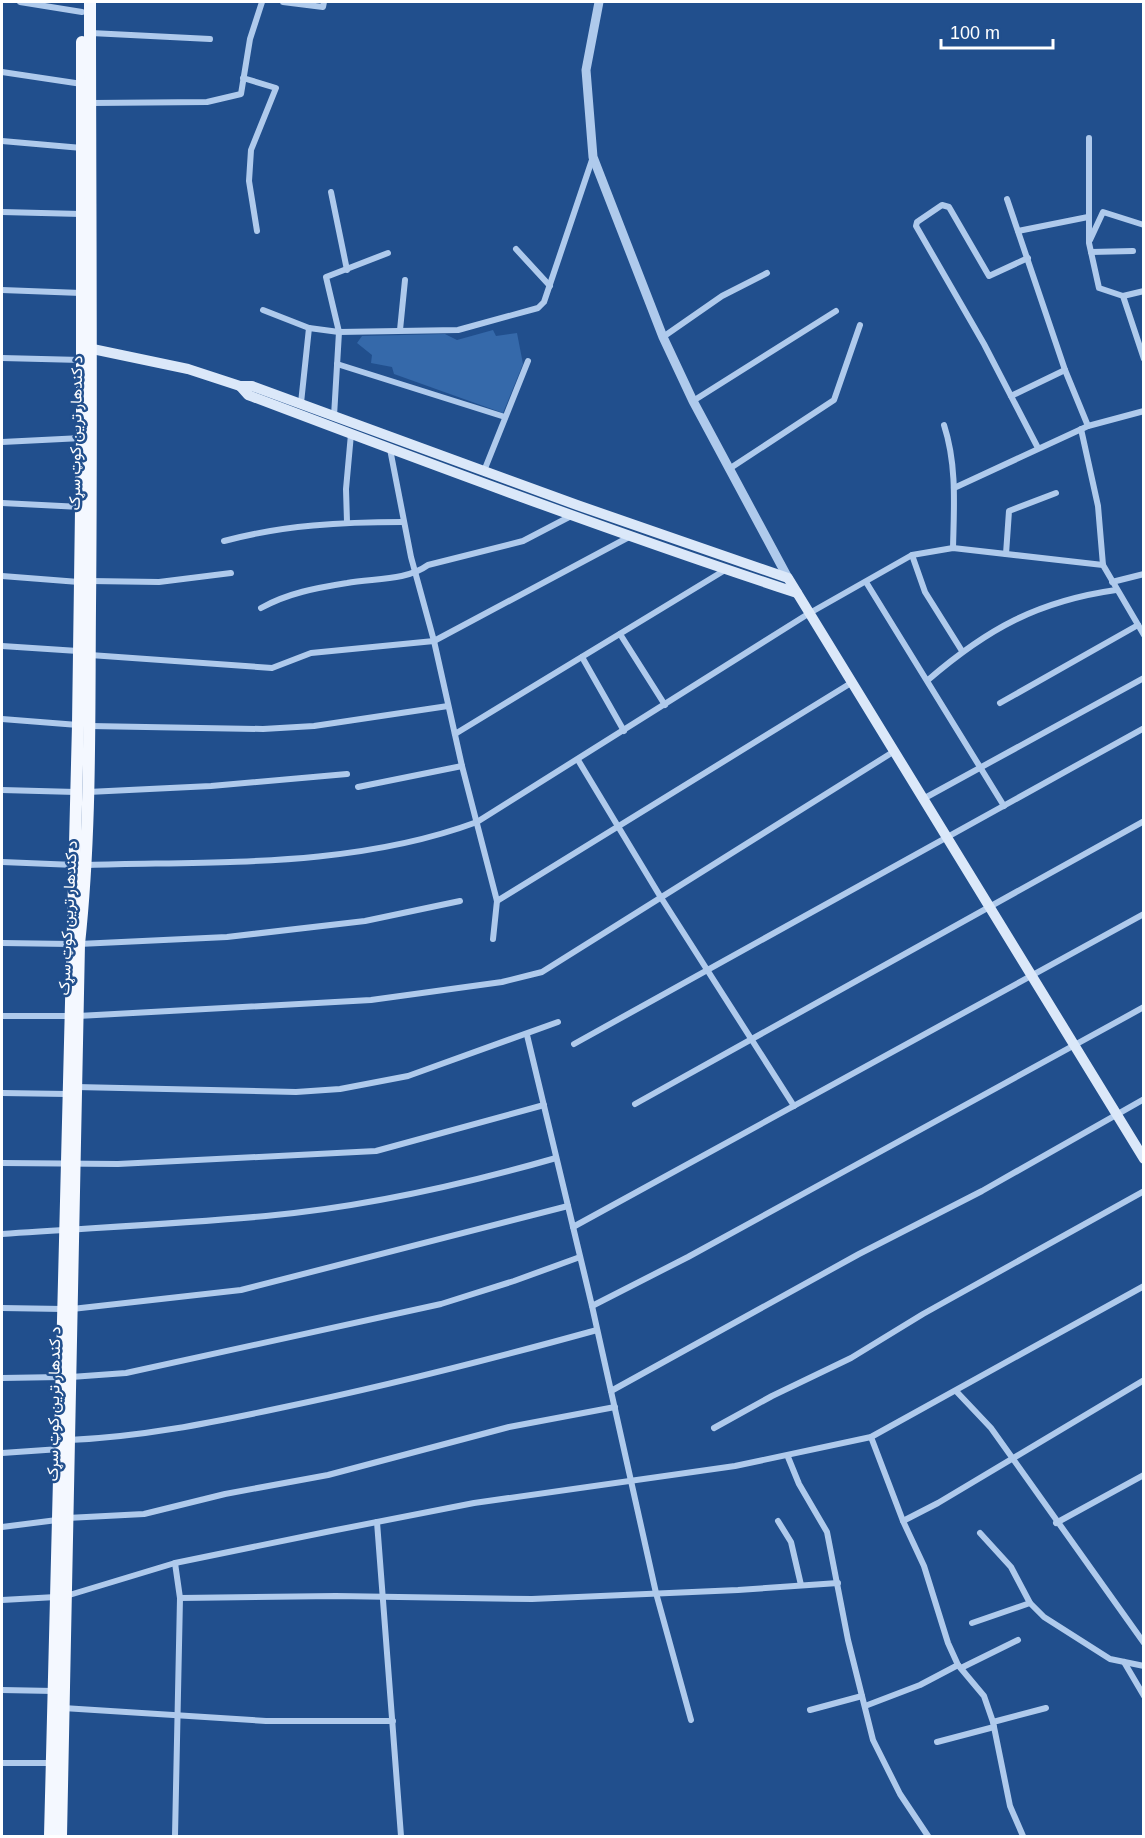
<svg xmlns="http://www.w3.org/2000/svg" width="1145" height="1838" font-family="Arial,Vazirmatn,sans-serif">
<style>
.green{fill:#3569aa}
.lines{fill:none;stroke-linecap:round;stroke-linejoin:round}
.minor{stroke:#afcaec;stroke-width:6}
.tertiary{stroke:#afcaec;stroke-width:9}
.secondary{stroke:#dbe8f9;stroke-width:10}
.primary{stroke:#f4f8ff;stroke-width:12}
.labels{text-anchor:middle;stroke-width:5;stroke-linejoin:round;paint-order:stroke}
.street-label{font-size:16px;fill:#fff;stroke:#214f8d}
</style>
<rect width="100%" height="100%" fill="#214f8d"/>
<!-- green -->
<polygon class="green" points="493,330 496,336 517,333 523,364 503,413 394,374 392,367 371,363 372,355 357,343 362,336 445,334 457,340"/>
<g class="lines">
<!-- minor -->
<g class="minor">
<polyline points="20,2 82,12"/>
<polyline points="283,2 323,7 324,2"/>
<polyline points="91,33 210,39"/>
<polyline points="2,72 82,84"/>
<polyline points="243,78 276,88 251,150 249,181 257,231"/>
<polyline points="92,103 207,102 241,94 250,39 262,2"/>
<polyline points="1089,138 1089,243 1099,288 1123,296 1144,359"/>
<polyline points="2,141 82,148"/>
<polyline points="331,192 347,270"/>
<polyline points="1007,199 1065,370 1088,426"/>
<polyline points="2,212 81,214"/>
<polyline points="1018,231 1088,217"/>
<polyline points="1090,240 1103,212 1144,225"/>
<polyline points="516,249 550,286"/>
<polyline points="1091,252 1133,251"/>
<polyline points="1028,258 989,276 949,207 942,205 917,222 916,226 984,344 1038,448"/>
<polyline points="2,290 81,293"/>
<polyline points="1123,296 1144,291"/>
<polyline points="263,310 309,328 339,332 458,330 538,308 544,302 593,157"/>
<polyline points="400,330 405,280"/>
<polyline points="663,337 722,296 767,273"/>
<polyline points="2,358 81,360"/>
<polyline points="337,364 505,417"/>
<polyline points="1011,396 1065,370"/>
<polyline points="693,401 836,311"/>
<polyline points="301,403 309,328"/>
<polyline points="334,416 339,332 326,277 388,253"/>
<path d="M944 425C957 465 954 506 953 548"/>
<polyline points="1081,429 1098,506 1103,565 1144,635"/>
<polyline points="2,442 82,438"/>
<polyline points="390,449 411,557 434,641 462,766 497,901 493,939"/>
<polyline points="729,469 834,400 860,325"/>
<polyline points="484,471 528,361"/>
<polyline points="954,488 1088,426 1144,411"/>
<polyline points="2,503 81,507"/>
<polyline points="347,522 346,489 351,434"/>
<path d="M224 541C283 525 343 522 403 522"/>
<polyline points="1006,554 1009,511 1056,493"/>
<polyline points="912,555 925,592 962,651"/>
<polyline points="2,576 79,582"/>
<polyline points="90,581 159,582 231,573"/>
<polyline points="866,582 1004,806"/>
<polyline points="1112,582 1144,574"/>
<path d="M261 608C288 593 316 588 347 583 373 578 406 581 428 565L523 541 571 516"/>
<polyline points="620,634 665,705"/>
<polyline points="2,646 78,651"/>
<polyline points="90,655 272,668 311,653 434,641 629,537"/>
<polyline points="582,657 624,731"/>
<path d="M928 680C987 629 1038 601 1116 590"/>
<polyline points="1000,703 1138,625"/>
<polyline points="2,719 78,725"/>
<polyline points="90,726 263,729 314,726 448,706"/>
<polyline points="455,734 725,570"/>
<polyline points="578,760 660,896 794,1106"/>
<polyline points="358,787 462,766"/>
<polyline points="2,790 76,792"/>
<polyline points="88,792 211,786 347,774"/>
<polyline points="923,799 1144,678"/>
<polyline points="2,862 75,865"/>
<path d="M88 865C218 861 353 868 477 822L808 614 912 555 953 548 1103 565"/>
<polyline points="497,901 851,683"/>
<polyline points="2,943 70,944"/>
<polyline points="79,944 227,937 365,921 460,901"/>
<polyline points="2,1016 69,1016"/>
<polyline points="78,1016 371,1000 502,982 542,972 893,752"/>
<polyline points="527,1035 592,1306 656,1593 691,1720"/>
<polyline points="574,1044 1144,728"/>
<polyline points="76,1087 296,1092 340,1089 408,1076 558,1022"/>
<polyline points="2,1093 67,1094"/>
<polyline points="635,1104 1144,821"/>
<polyline points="2,1163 118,1164 376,1151 544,1105"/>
<polyline points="573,1227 1144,914"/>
<path d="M2 1234C89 1228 178 1224 266 1216 364 1207 462 1185 556 1158"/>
<polyline points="592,1306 688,1257 1144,1007"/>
<polyline points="2,1308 63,1309"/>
<polyline points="72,1309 241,1290 568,1206"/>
<polyline points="71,1377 126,1373 441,1304 514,1281 580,1257"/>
<polyline points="2,1378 61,1377"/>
<polyline points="611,1391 859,1254 982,1191 1144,1099"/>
<polyline points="956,1391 991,1428 1144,1643"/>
<polyline points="714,1428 772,1396 851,1358 923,1314 1144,1191"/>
<polyline points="871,1437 903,1521 924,1566 948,1643 958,1665 984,1696 993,1722 1010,1806 1023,1836"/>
<path d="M69 1440C140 1437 210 1423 280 1408 387 1386 492 1359 597 1330"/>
<polyline points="2,1453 60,1449"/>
<polyline points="788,1457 799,1484 827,1532 848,1640 873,1740 900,1794 928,1836"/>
<polyline points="67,1518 144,1514 225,1494 328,1475 509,1427 615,1407"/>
<polyline points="778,1521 791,1542 801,1585"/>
<polyline points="903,1521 938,1503 1144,1380"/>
<polyline points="377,1522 401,1836"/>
<polyline points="1056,1523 1144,1475"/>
<polyline points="2,1527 57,1520"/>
<polyline points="980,1533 1011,1567 1030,1603 1044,1617 1110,1659 1144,1666"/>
<polyline points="66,1596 175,1563 331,1531 474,1503 735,1466 871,1437 1144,1286"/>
<polyline points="180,1598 336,1596 532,1599 738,1590 838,1583"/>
<polyline points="2,1600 56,1597"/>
<polyline points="972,1623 1030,1603"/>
<polyline points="1124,1662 1144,1696"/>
<polyline points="961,1668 1018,1640"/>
<polyline points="2,1690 54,1691"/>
<polyline points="865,1706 920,1685 958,1665"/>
<polyline points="63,1708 266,1721 393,1721"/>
<polyline points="810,1710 862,1696"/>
<polyline points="993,1722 1046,1708"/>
<polyline points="937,1742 994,1727"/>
<polyline points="2,1763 52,1763"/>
<polyline points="175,1836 180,1598 175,1563"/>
</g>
<!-- tertiary -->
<polyline class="tertiary" points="599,2 586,70 593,157 663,337 693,401 788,578"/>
<!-- secondary -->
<g class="secondary">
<polyline points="83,347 188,369 240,386 252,386 577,505 788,578 1144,1159"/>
<path d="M240 386 248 395C430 464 612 532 797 593"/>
</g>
<!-- primary -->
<g class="primary">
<polyline points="50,1836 78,725 82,438 82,42"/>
<path d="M61 1836 79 944C91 833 89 721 90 608 92 406 90 204 90 2"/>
</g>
</g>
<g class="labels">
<!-- street labels -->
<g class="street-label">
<text transform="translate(75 433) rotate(-89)" y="6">د کندهار ترين کوټ سړک</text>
<text transform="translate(67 918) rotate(-87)" y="6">د کندهار ترين کوټ سړک</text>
<text transform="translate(53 1404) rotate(-89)" y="6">د کندهار ترين کوټ سړک</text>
</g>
</g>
<!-- border -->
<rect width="1145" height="1838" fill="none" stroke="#ffffff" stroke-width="6"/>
<!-- scale -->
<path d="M941 39v9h112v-9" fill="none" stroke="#ffffff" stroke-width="3"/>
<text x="950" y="39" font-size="18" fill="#ffffff" stroke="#214f8d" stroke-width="4.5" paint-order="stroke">100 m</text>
</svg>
